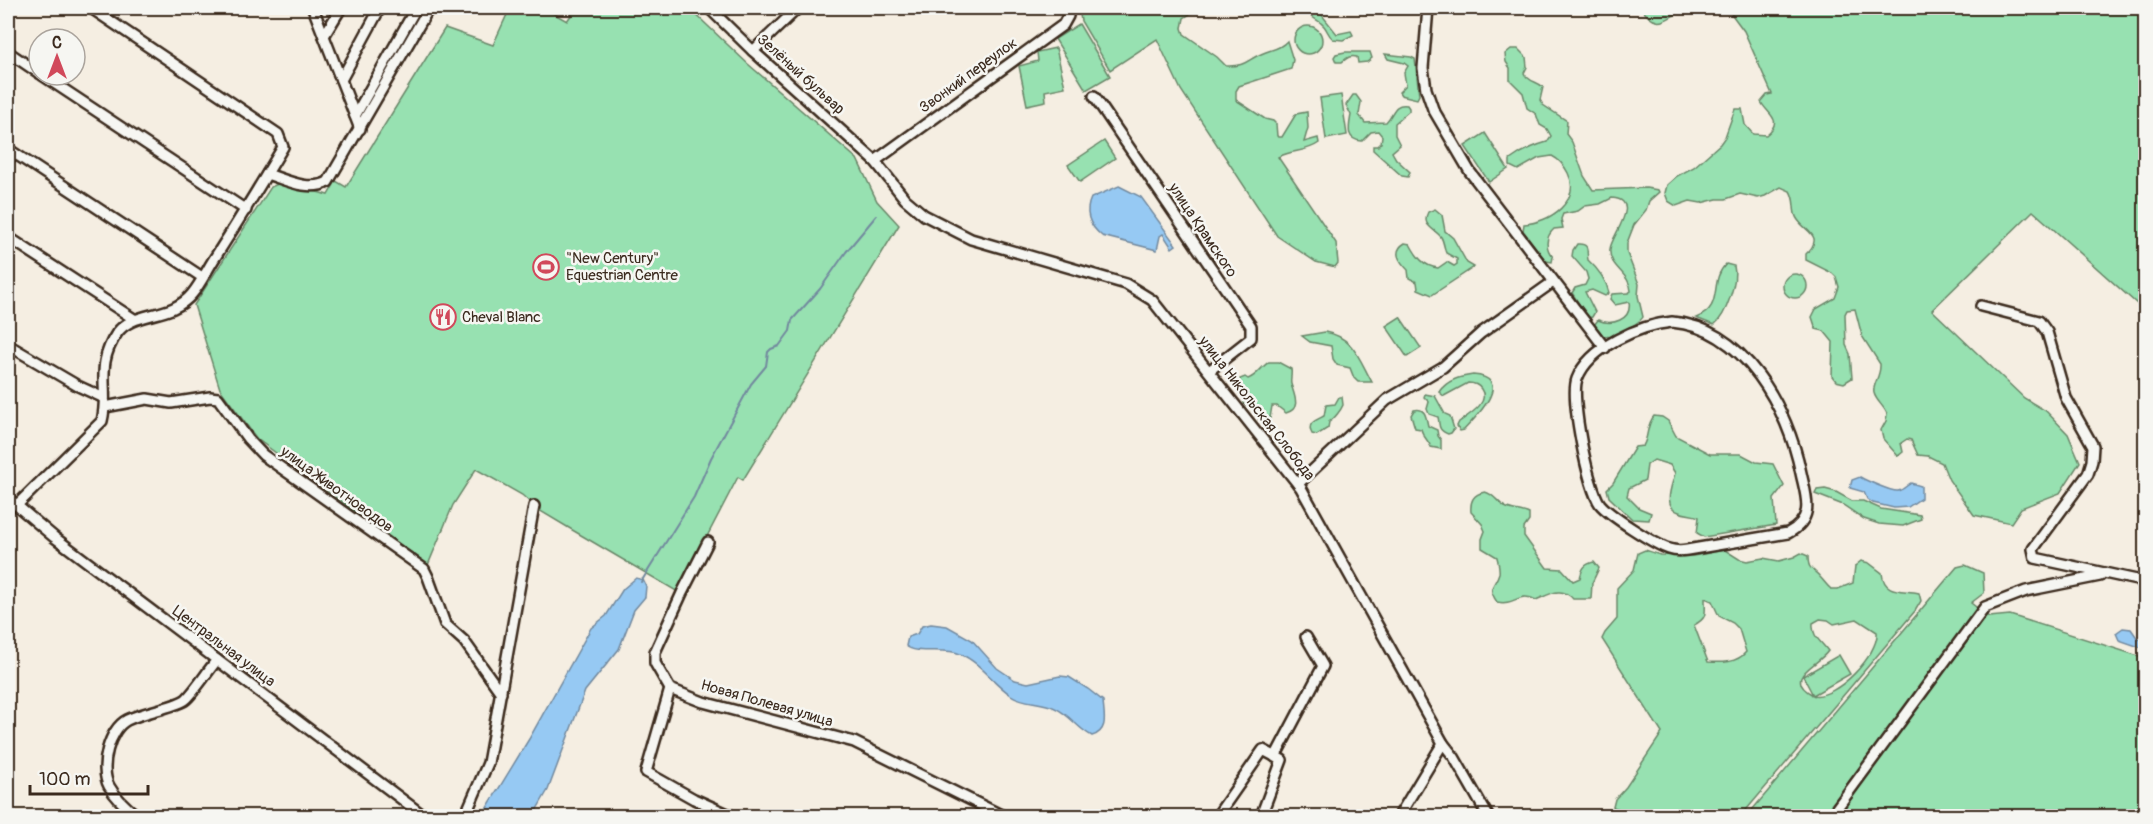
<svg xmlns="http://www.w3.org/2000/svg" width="2153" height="824" font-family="Pangolin,sans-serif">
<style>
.green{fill:#97e1b1;stroke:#698668;stroke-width:1.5;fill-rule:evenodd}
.water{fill:#96c9f3;stroke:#72899e;stroke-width:1.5}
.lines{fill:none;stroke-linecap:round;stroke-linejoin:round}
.stream{stroke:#72899e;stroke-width:2}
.minor-casing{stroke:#3b2a1e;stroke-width:14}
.minor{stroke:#f6f6f2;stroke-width:9}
.labels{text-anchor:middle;stroke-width:5;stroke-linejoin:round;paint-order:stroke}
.street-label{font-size:15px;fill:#3b2a1e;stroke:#f6f6f2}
.poi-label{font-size:15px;fill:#3b2a1e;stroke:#f6f6f2;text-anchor:start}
</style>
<rect width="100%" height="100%" fill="#f5eee2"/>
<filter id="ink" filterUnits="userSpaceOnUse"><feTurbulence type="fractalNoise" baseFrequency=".0167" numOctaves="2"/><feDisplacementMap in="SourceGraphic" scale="12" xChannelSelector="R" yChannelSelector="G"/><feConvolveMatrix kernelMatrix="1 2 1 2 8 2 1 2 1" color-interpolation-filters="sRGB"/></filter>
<g filter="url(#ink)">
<!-- green -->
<g class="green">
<polygon points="510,8 544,8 567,21 576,8 689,8 748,64 857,159 877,201 899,225 743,480 738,477 678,592 574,531 537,509 522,495 476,469 453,505 428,565 257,439 220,389 194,305 271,187 282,182 328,195 336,181 346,187 445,28 493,45"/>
<path d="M1079 8H1199L1184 18 1182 28 1184 34 1217 57 1226 66C1245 67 1247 60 1261 54 1271 49 1279 50 1287 41L1293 60 1291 69 1239 86 1236 91V100L1265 119 1273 121 1276 124 1277 136 1279 137H1282L1296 114 1307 112 1308 128 1304 142 1318 138 1319 143C1307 152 1292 150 1278 157L1336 243 1338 263 1335 267 1316 262 1277 236 1181 90 1157 39 1110 70 1081 21Z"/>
<path d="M1309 8H1319L1321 14 1337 34 1351 31 1353 35 1343 40 1333 39C1328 35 1328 31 1324 26 1318 18 1309 20 1309 8Z"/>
<path d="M1641 8H1723V9C1717 10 1711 11 1704 11 1700 11 1695 8 1690 9 1668 12 1661 36 1641 8Z"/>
<path d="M1727 8H2145V311L2033 211 1932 310 2024 398 2046 411 2068 434 2080 462 2060 493 2021 508 2011 523 1974 515 1949 480 1942 463 1928 456 1918 455 1911 440 1907 439 1901 443 1903 452 1898 456 1883 439 1881 430 1886 421 1887 414C1884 406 1876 401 1874 393 1872 384 1881 377 1880 364L1862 336 1855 309 1847 310 1845 314 1846 345 1850 354 1852 378 1844 383 1836 381 1832 376 1833 342 1824 331 1816 329 1812 317 1816 309 1835 298 1839 287 1836 277 1832 273 1806 260V254C1828 233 1799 231 1795 214 1793 205 1795 199 1790 191L1781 187 1765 196 1758 198 1740 194 1726 199H1717L1701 203 1690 201 1676 206 1668 201 1665 193 1667 185 1677 176 1694 167 1720 144 1725 137 1735 109H1742L1745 125 1753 134 1766 135C1785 120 1767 114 1761 102L1767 95 1772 94 1744 31Z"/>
<polygon points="1079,24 1110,76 1086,90 1055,39"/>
<circle cx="1308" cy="40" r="14"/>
<polygon points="1056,48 1065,87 1045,91 1046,101 1027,105 1019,66 1038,61 1037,52"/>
<path d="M1511 49H1518L1526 57 1527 67 1524 73C1528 82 1537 81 1543 87L1540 100 1543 105 1567 121 1566 134 1572 142 1584 176 1593 190 1646 188 1658 190 1659 192 1649 201 1646 210 1634 225 1627 243V253L1639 284 1638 296 1643 317C1639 324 1621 332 1612 337L1603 336 1594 325 1598 320C1612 326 1632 320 1629 302L1615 305 1610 299 1612 294 1628 293 1631 291C1630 273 1608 267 1610 249 1611 236 1643 200 1612 198L1600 204 1585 206 1578 211 1563 214 1561 219 1563 228 1554 229C1545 237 1545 249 1553 257L1552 262 1546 261 1523 231 1524 224C1549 223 1582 201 1568 173 1564 165 1560 160 1552 156L1539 158 1518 170 1510 166V160C1522 151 1533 146 1547 142L1551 136 1547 129 1540 125 1536 114 1527 108 1523 93 1510 80V68L1506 62 1505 54Z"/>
<path d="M1345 52H1370L1372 58 1367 62 1358 63 1357 57C1350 55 1347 58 1342 62H1336L1334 57 1336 54Z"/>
<polygon points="1385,54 1411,57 1415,59 1419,95 1417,99 1401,95 1399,92 1406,85 1404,73 1408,66 1404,63 1388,59"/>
<polygon points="1341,95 1347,135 1326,139 1320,98"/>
<path d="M1353 95H1356L1361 102 1359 115 1365 123 1386 122C1394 114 1393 103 1407 105L1409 108V111L1395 123V135L1400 145 1392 152 1396 159 1410 172 1408 177 1402 176 1373 150V146H1378L1381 143 1382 136 1378 131 1371 132 1362 141C1345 140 1349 127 1351 115L1346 105Z"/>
<polygon points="1485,133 1508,169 1489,182 1465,146"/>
<polygon points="1104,141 1115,158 1080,182 1068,165"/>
<path d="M1435 209 1442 215 1445 231 1453 238 1467 263 1474 267 1432 295 1418 289 1417 282 1409 278 1408 270C1399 261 1392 251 1405 243L1410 244C1417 257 1423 266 1438 268L1447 262 1454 266 1457 264V259L1446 253C1444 248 1444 242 1441 237 1434 228 1421 226 1428 212Z"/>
<path d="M1577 244C1591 243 1586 252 1588 260 1598 269 1606 279 1609 293L1605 296 1592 290 1585 292 1595 312 1592 317 1588 318 1572 293 1575 288 1585 285 1588 279 1586 272 1572 256 1573 250Z"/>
<path d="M1726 264 1734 266C1738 281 1726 316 1714 325L1696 318C1725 307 1708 282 1726 264Z"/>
<circle cx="1795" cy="286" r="12"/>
<polygon points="1400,317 1421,348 1407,357 1386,326"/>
<path d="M1325 332C1354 337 1359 359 1372 382H1358L1354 378 1350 368 1337 365 1333 359 1331 346 1310 342 1302 336Z"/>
<path d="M1269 362H1278L1291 369C1292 374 1290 380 1291 384 1294 395 1302 409 1286 413L1277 406H1272L1270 418 1263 422 1259 420 1254 408 1244 404V396L1238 384 1240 379 1245 377 1248 379C1258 375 1261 367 1269 362Z"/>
<path d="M1473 375C1516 378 1475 418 1464 430L1460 431 1457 426 1459 422C1468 415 1491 403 1481 389 1478 384 1473 383 1468 383L1444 396 1439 392C1447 380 1459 377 1473 375Z"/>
<path d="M1425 394 1435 396 1445 414 1450 416 1454 429 1451 433 1448 434C1437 430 1440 425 1438 417L1429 414 1427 409 1429 402 1424 397Z"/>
<path d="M1339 397H1342L1343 405C1341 410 1334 419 1329 422L1328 428 1317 435 1312 434C1306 423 1316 420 1324 416L1326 405 1335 404Z"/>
<path d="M1414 410C1426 407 1426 418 1428 426L1437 430 1438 436 1441 440V449L1431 447C1428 440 1423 437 1421 429L1415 428 1411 415Z"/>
<path d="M1654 416 1662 417 1668 421 1676 436 1710 454H1741L1756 462 1773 464 1784 486 1774 499 1776 525 1704 537 1697 533 1699 517C1692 514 1686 515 1679 512 1662 506 1672 486 1675 473L1670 465 1654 460 1647 465 1645 480 1629 488 1627 496 1639 508 1651 513 1649 520 1632 519 1609 497 1607 489 1613 483 1635 447 1643 446C1649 436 1646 425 1654 416Z"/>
<polygon points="1825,489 1836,492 1852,501 1863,501 1881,509 1920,515 1921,519 1903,526 1879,524 1864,519 1843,505 1815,494 1817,490"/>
<path d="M1485 492C1494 494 1497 502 1505 507 1512 511 1521 510 1529 514V521L1524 528V536L1547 568 1562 569 1573 581 1580 578C1582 569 1584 564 1594 562L1599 568 1592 583 1591 599H1573C1562 586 1550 594 1536 600 1519 591 1515 606 1497 602 1486 586 1495 587 1499 573 1500 568 1498 562 1497 557L1482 548V539L1485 531 1482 524 1471 512C1470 501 1473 494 1485 492Z"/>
<path d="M1645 550 1660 555 1693 556 1725 550 1739 559 1747 561 1763 558 1779 561 1794 557 1801 553 1808 556C1808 571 1813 568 1820 577 1824 581 1826 585 1831 589H1838L1853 583 1855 566 1861 561 1869 563 1882 573C1884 595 1903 589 1919 593L1921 601 1915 611 1741 816H1635L1629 812 1613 807 1615 799 1626 787 1662 733 1602 639 1605 633 1617 619V588L1634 570 1638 553ZM1705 598 1712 601 1719 616 1733 623 1739 629 1746 652C1737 663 1722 663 1708 662L1694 625C1708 618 1705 613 1705 598ZM1820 619 1828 620 1834 624 1857 619 1877 632C1879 654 1836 700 1813 695L1850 674 1839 655 1803 676 1813 695C1781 677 1819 665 1828 651 1820 640 1812 637 1813 623Z"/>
<polygon points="1965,565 1983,573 1984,593 1971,603 1989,617 2010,615 2145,658 2145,816 1747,816 1957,567"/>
</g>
<!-- water -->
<g class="water">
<path d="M1119 186 1141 197 1176 245 1172 248 1163 234 1160 236 1157 250 1102 236C1090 226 1084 213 1091 198Z"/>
<path d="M1860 477C1865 480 1892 492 1898 491 1903 490 1907 485 1911 483L1921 486V498L1908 507 1894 508 1873 503 1867 499 1864 492 1850 488 1852 480Z"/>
<polygon points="636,578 643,580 646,586 645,597 634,610 619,649 585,691 548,790 533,816 482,816 529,739 591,628 606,616 623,589"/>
<path d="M931 624 947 626 972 640 997 668 1015 680 1028 683 1060 676 1069 677 1088 689 1103 701C1104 715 1109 731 1092 736 1078 729 1069 714 1055 708 1041 701 1024 704 1011 695 993 683 980 662 960 654 946 647 916 655 906 646L908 637 917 634 922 626Z"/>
<polygon points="2123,628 2131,629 2138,639 2145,640 2145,649 2119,640 2116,633"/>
</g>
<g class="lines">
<!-- stream -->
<polyline class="stream" points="641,582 694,497 711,458 751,384 766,366 768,352 771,349 779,346 790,331 792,320 820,289 846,252 876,216"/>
<!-- minor casing -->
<g class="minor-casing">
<g id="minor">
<polyline points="313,8 360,129"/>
<polyline points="709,8 753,51 875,161 905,199 924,215 971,239 1126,284 1152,300 1301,488 1443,743 1399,816"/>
<polyline points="1428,8 1423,68 1426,89 1433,109 1470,172 1605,348"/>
<polyline points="324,36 341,8"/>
<polyline points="753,51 798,8"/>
<polyline points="8,52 39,73"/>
<polyline points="42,75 246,210"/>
<polyline points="341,80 380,8"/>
<polyline points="1094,96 1251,326 1251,338 1209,371"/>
<polyline points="355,116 416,8"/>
<polyline points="8,149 202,277"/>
<polyline points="875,161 1063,25 1068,16 1068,8"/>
<path d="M267 174C286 180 309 192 328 182L429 8"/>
<polyline points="8,237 134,319"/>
<polyline points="1981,306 2039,321 2047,332 2066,398 2093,446 2092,461 2088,474 2033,549 2035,558 2146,582"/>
<path d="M1672 322C1745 328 1788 409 1801 473 1806 497 1816 518 1788 533L1687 550C1681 551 1675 551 1669 549 1654 544 1609 515 1600 504 1588 488 1570 397 1577 379 1589 347 1640 325 1672 322Z"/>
<polyline points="8,345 78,386 104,398"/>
<polyline points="105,407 147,399 171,403 210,397 218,398 248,439 263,455 424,569 428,577 445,624 464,641 501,693"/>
<polyline points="1298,484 1387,400 1443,367 1481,333 1553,282"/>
<polyline points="8,498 54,537 424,816"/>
<path d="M17 505 102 421C110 388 94 367 117 333 133 310 171 320 192 294 201 283 208 268 216 256 239 220 261 184 283 147L278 134 91 8"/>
<polyline points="708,542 682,593 655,652 655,663 670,689 703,702 854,742 1003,816"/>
<polyline points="670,689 646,772 694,799 732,816"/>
<polyline points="1443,743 1454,757 1488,816"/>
<polyline points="1275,757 1323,666 1306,637"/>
<path d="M137 816C127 808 115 797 109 786 99 768 109 729 127 720 143 712 172 708 185 700 193 694 209 669 217 660"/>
<polyline points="465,816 488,763 534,506"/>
<polyline points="1217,816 1263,750 1282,760 1261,816"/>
<polyline points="1831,816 1985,607 2026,591 2100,576"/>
</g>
</g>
<!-- minor -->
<use href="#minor" class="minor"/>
</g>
</g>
<!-- icons -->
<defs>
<g id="stadium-ring" transform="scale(1.35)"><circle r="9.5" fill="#f6f6f2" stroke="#d1495b" stroke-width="1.5"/><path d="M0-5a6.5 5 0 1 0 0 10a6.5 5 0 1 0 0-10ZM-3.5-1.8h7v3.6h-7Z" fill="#d1495b"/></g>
<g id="restaurant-ring" transform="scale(1.35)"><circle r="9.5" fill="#f6f6f2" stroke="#d1495b" stroke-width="1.5"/><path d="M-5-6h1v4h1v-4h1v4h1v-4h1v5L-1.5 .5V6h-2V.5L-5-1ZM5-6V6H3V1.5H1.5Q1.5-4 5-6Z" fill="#d1495b"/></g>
</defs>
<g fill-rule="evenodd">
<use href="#stadium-ring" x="546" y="267"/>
<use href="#restaurant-ring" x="443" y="317"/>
</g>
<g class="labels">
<!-- street labels -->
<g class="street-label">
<text transform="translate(801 74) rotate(42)" y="5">Зелёный бульвар</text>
<text transform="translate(968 75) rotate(-36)" y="5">Звонкий переулок</text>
<text transform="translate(1203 230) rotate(56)" y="5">улица Крамского</text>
<text transform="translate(1257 408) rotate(52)" y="5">улица Никольская Слобода</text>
<text transform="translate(337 489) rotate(36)" y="5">улица Животноводов</text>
<text transform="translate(224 646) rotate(37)" y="5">Центральная улица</text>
<text transform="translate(767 703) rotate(16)" y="5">Новая Полевая улица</text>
</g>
<!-- poi labels -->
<g class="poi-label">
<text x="566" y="263">"New Century"<tspan x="566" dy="17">Equestrian Centre</tspan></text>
<text x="462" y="322">Cheval Blanc</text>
</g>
</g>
<!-- margin -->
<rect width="2153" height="824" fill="none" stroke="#f6f6f2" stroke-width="30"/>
<rect x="15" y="15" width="2123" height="794" fill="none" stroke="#3b2a1e" stroke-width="2" filter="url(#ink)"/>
<!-- north arrow -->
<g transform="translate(57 57)"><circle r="28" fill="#f6f6f2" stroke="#aba49d" stroke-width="1.5"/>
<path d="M0-4.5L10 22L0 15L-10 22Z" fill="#d1495b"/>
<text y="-9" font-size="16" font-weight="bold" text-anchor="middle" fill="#3b2a1e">С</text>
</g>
<!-- scale -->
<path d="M30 785v9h118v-9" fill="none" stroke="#3b2a1e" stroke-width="3"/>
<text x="39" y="785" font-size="18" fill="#3b2a1e" stroke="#f6f6f2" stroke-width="4.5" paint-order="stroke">100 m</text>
</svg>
